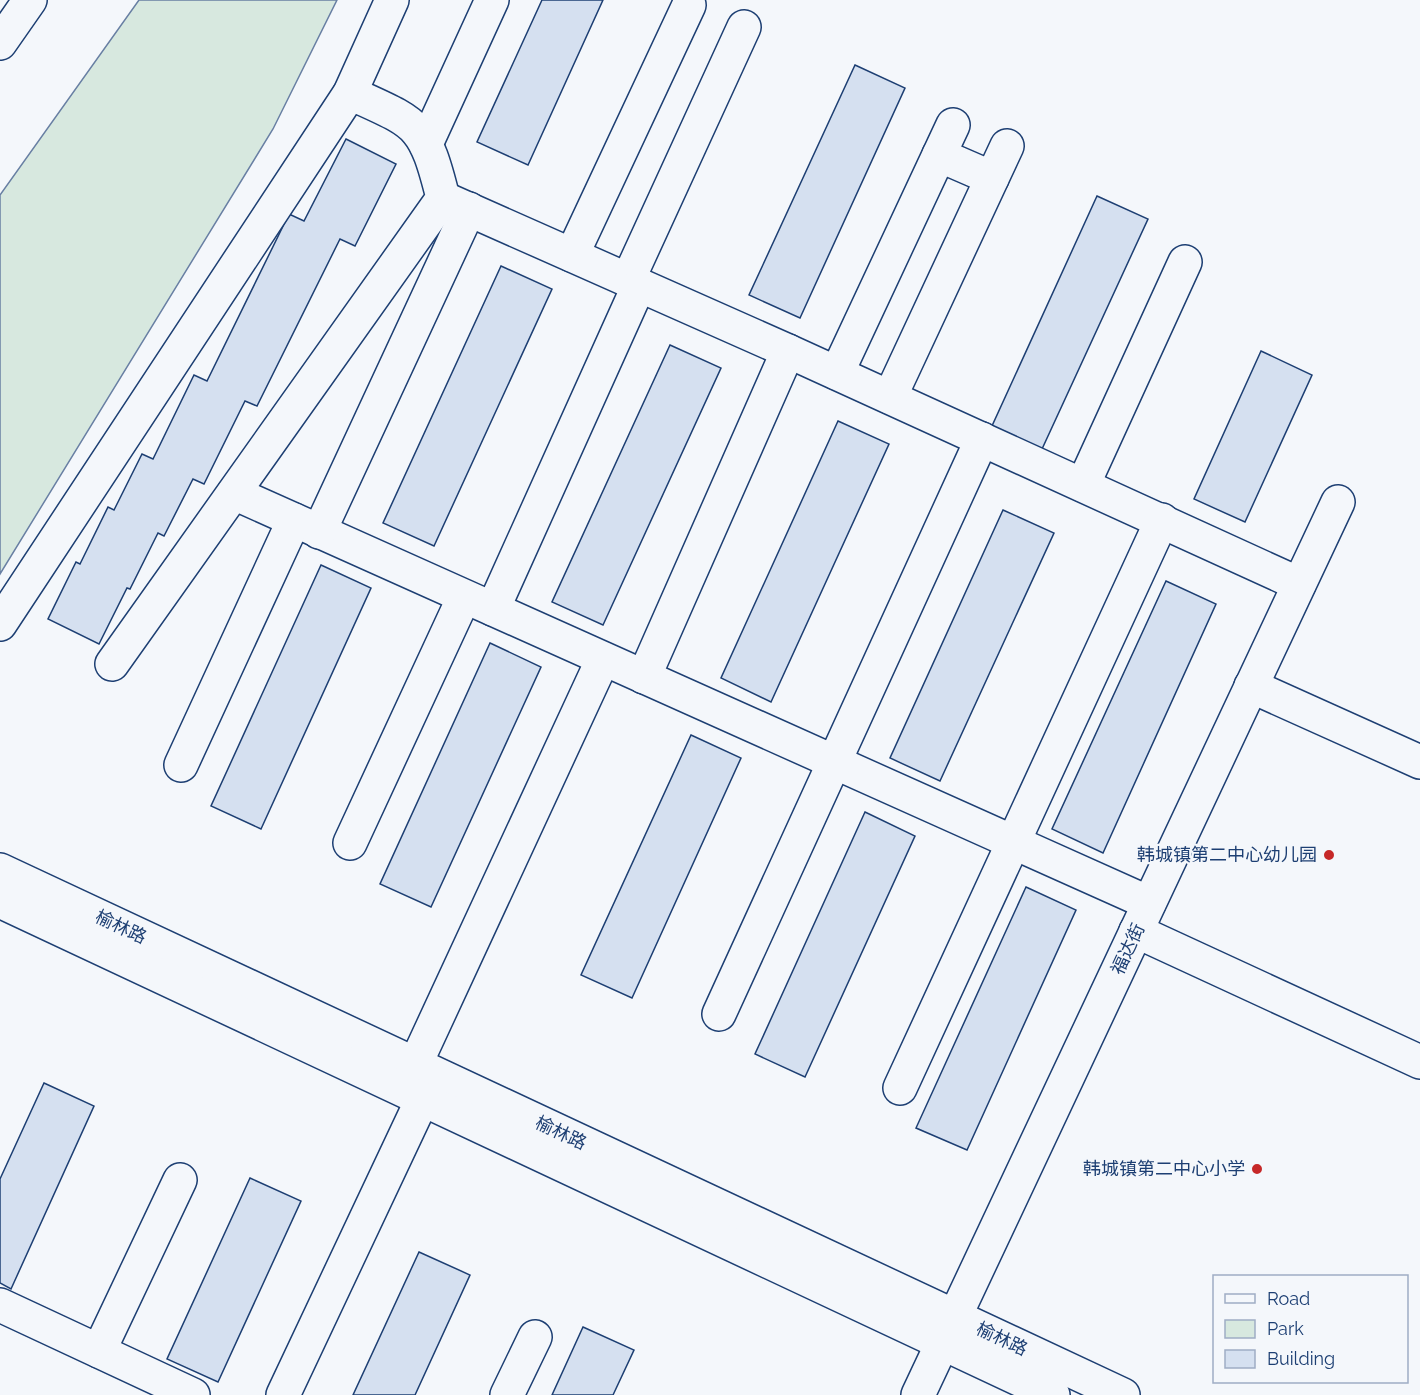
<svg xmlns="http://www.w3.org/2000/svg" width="1420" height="1395" font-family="Raleway,'Noto Sans SC',sans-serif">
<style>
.green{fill:#d7e8df;stroke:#687fa3;stroke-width:1.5}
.building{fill:#d5e0f0;stroke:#1d3f73;stroke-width:1.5}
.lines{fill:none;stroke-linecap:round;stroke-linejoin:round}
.minor-casing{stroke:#1d3f73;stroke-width:36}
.major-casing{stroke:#1d3f73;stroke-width:36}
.highway-casing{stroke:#1d3f73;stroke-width:36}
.minor{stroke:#f4f7fb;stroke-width:33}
.major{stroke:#f4f7fb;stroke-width:33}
.highway{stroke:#f4f7fb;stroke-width:33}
.poi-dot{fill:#c62828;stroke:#f4f7fb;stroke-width:2}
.labels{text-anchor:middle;stroke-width:4.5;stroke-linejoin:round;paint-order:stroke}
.poi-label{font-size:18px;fill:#1d3f73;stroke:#f4f7fb;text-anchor:end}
.street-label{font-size:18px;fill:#1d3f73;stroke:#f4f7fb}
</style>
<rect width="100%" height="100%" fill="#f4f7fb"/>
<!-- green -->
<polygon class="green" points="139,0 337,0 273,129 0,574 0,195"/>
<!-- building -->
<g class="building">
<polygon points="542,0 603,0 528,165 477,142"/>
<polygon points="855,65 905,88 800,318 749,295"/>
<polygon points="346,139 396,164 355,246 340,239 257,406 245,401 204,484 193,479 164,536 158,533 130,589 127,588 99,644 48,619 76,562 80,564 108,507 114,510 142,454 153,459 194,375 207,381 289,214 304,221"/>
<polygon points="1097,196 1148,219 1042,449 992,426"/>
<polygon points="501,266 552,289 434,546 383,523"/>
<polygon points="670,345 721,368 603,625 552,602"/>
<polygon points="1261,351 1312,375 1245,522 1194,499"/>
<polygon points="838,421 889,444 771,702 721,678"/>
<polygon points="1003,510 1054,533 940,781 890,758"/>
<polygon points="321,565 371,588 261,829 211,806"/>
<polygon points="1166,581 1216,604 1103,853 1052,829"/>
<polygon points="490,643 541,667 431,907 380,884"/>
<polygon points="691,735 741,758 632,998 581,975"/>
<polygon points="865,812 915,836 805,1077 755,1054"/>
<polygon points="1026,887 1076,910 967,1150 916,1128"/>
<polygon points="44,1083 94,1106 11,1289 0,1283 0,1179"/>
<polygon points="250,1178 301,1201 218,1382 167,1359"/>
<polygon points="419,1252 470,1275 415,1395 353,1395"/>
<polygon points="583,1327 634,1350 613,1395 552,1395"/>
</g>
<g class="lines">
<!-- minor casing -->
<g class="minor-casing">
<g id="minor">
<polyline points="426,144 492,0"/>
<polyline points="939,155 992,178"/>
<polyline points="443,198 788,351 1299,584"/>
<polyline points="572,255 689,5"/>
<polyline points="628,280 744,27"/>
<polyline points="837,373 953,125"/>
<polyline points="890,397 1007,146"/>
<polyline points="1083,485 1185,262"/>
<polyline points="234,493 1149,903"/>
<polyline points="319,532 469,209"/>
<polyline points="493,609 639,285"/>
<polyline points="0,624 350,93 392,0"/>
<path d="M112 664 443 198C424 122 418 124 350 93"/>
<polyline points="644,677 788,351"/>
<polyline points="1251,686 1420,762"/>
<polyline points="181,765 294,520"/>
<polyline points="350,843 464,597"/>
<polyline points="1136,931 1420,1062"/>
<polyline points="719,1014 982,439"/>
<polyline points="415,1065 603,659"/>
<polyline points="900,1088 1162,520"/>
<polyline points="0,1305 193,1395"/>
<polyline points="99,1351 180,1180"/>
<polyline points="283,1395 422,1100"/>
<polyline points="507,1395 535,1337"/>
<polyline points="918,1395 1338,502"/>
</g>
</g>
<!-- major casing -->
<g class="major-casing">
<g id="major">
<polyline points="0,870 1123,1395"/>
<polyline points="0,901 1053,1395"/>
</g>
</g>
<!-- highway casing -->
<g class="highway-casing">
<polyline id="highway" points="0,43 30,0"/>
</g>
<!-- minor -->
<use href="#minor" class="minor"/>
<!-- major -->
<use href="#major" class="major"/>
<!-- highway -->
<use href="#highway" class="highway"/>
</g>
<!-- markers -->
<g class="poi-dot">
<circle cx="1329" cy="855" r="6"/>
<circle cx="1257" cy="1169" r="6"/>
</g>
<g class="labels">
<!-- poi labels -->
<g class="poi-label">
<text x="1317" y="861">韩城镇第二中心幼儿园</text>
<text x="1245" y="1175">韩城镇第二中心小学</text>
</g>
<!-- street labels -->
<g class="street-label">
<text transform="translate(121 927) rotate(25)" y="6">榆林路</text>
<text transform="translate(1128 949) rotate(-65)" y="6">福达街</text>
<text transform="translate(561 1133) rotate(25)" y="6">榆林路</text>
<text transform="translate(1002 1339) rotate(25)" y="6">榆林路</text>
</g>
</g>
<!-- legend -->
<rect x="1213" y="1275" width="195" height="108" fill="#f4f7fb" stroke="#9eadc5" stroke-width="1.5"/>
<rect x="1225" y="1294" width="30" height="9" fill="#f4f7fb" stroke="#9eadc5" stroke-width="1.5"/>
<text x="1267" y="1305" font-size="18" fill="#1d3f73">Road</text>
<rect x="1225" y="1320" width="30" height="18" fill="#d7e8df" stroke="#9eadc5" stroke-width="1.5"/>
<text x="1267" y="1335" font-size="18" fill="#1d3f73">Park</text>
<rect x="1225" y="1350" width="30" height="18" fill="#d5e0f0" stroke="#9eadc5" stroke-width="1.5"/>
<text x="1267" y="1365" font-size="18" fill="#1d3f73">Building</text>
</svg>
